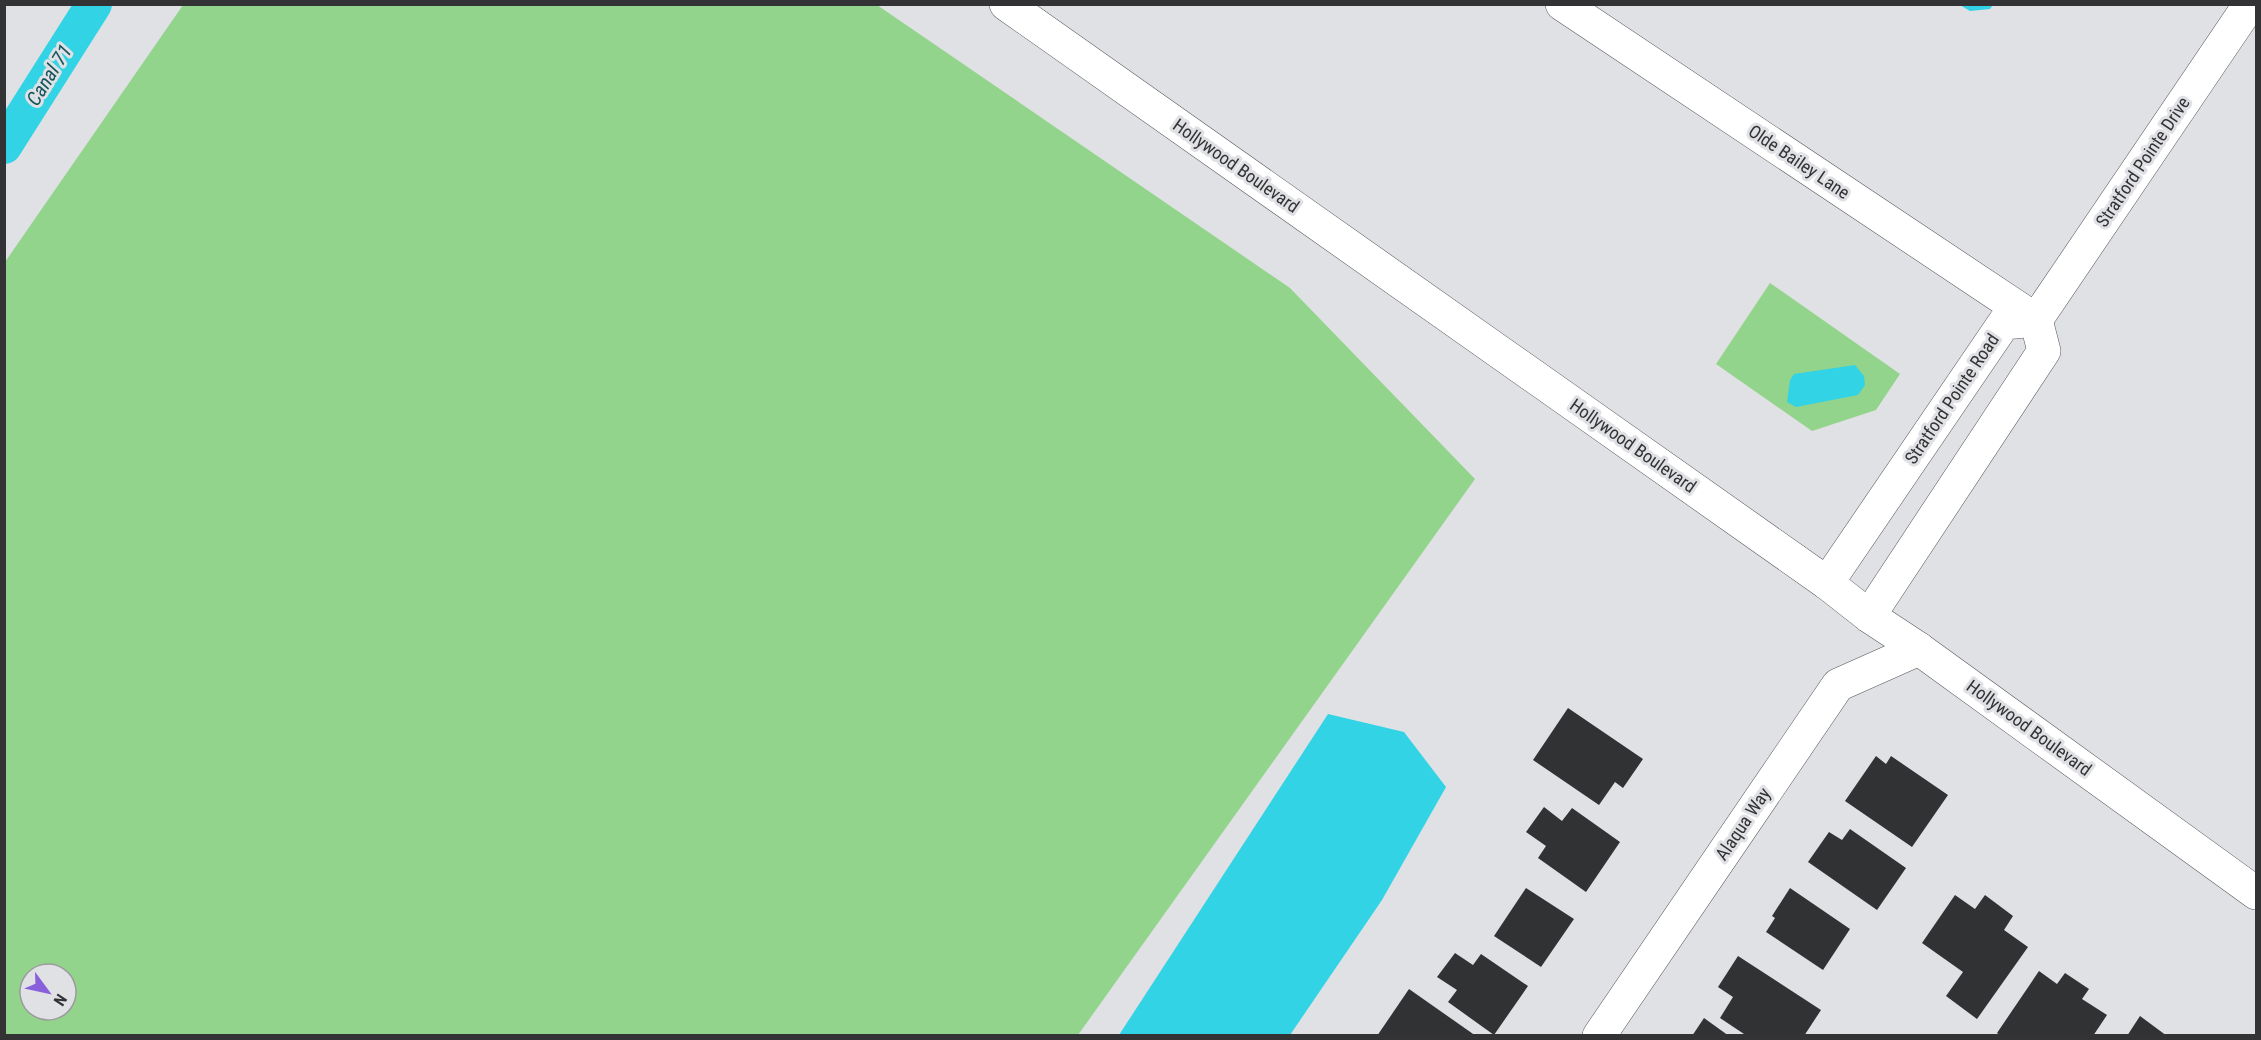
<svg xmlns="http://www.w3.org/2000/svg" width="2261" height="1040" font-family="'Roboto Condensed',sans-serif">
<style>
.green{fill:#93d48c;fill-rule:evenodd}
.water{fill:#32d3e5}
.lines{fill:none;stroke-linecap:round;stroke-linejoin:round}
.canal{stroke:#32d3e5;stroke-width:36}
.building{fill:#303234}
.minor-casing{stroke:#57585b;stroke-width:34}
.tertiary-casing{stroke:#57585b;stroke-width:34}
.minor{stroke:#fff;stroke-width:33}
.tertiary{stroke:#fff;stroke-width:33}
.labels{text-anchor:middle;stroke-width:6;stroke-linejoin:round;paint-order:stroke}
.street-label{font-size:18px;fill:#333335;stroke:#e0e1e4}
.water-label{font-size:20px;font-style:italic;fill:#15555c;stroke:#e0e1e4}
</style>
<rect width="100%" height="100%" fill="#e0e1e4"/>
<!-- green -->
<g class="green">
<path d="M183 5H877L1290 288 1475 479 1078 1035H5V262ZM30 974H66V1010H30Z"/>
<polygon points="1770,283 1900,374 1876,410 1812,431 1716,364"/>
</g>
<!-- water -->
<g class="water">
<polygon points="1960,5 1993,5 1990,9 1970,11"/>
<polygon points="1855,365 1864,376 1865,385 1858,395 1796,407 1787,402 1790,380 1794,374"/>
<polygon points="1328,714 1404,732 1446,787 1382,900 1290,1035 1119,1035"/>
</g>
<g class="lines">
<!-- canal -->
<polyline class="canal" points="4,146 94,4"/>
</g>
<!-- building -->
<g class="building">
<polygon points="1568,708 1643,759 1623,788 1615,782 1599,805 1533,760"/>
<polygon points="1876,756 1886,764 1891,756 1948,795 1912,847 1845,801"/>
<polygon points="1544,807 1562,821 1572,808 1620,842 1586,892 1538,858 1546,846 1526,832"/>
<polygon points="1850,829 1906,868 1877,910 1808,862 1829,832 1842,840"/>
<polygon points="1526,888 1574,919 1541,967 1494,936"/>
<polygon points="1790,888 1850,929 1823,970 1766,932 1775,918 1772,916"/>
<polygon points="1955,895 1975,909 1985,895 2013,916 2004,930 2028,947 1977,1019 1946,996 1963,972 1922,943"/>
<polygon points="1455,953 1473,965 1481,954 1528,986 1494,1035 1448,1002 1457,990 1437,977"/>
<polygon points="1738,956 1821,1010 1804,1036 1747,1036 1720,1018 1733,997 1718,987"/>
<polygon points="2039,971 2057,984 2065,973 2089,989 2082,999 2107,1015 2093,1036 2001,1036 1997,1033"/>
<polygon points="1409,989 1476,1036 1377,1036"/>
<polygon points="2140,1016 2167,1036 2127,1036"/>
<polygon points="1704,1018 1729,1036 1692,1036"/>
</g>
<g class="lines">
<!-- minor casing -->
<g class="minor-casing">
<g id="minor">
<polyline points="1562,4 2036,320"/>
<polyline points="2036,320 2250,4"/>
<polyline points="1827,583 2004,323 2036,320"/>
<polyline points="1869,616 2044,351 2036,320"/>
<polyline points="1599,1036 1838,685 1919,649"/>
</g>
</g>
<!-- tertiary casing -->
<g class="tertiary-casing">
<polyline id="tertiary" points="1006,4 1827,583 1869,616 1919,649 2256,893"/>
</g>
<!-- minor -->
<use href="#minor" class="minor"/>
<!-- tertiary -->
<use href="#tertiary" class="tertiary"/>
</g>
<g class="labels">
<!-- street labels -->
<g class="street-label">
<text transform="translate(1799 162) rotate(34)" y="6">Olde Bailey Lane</text>
<text transform="translate(2143 162) rotate(-56)" y="6">Stratford Pointe Drive</text>
<text transform="translate(1236 166) rotate(35)" y="6">Hollywood Boulevard</text>
<text transform="translate(1952 399) rotate(-56)" y="6">Stratford Pointe Road</text>
<text transform="translate(1633 446) rotate(35)" y="6">Hollywood Boulevard</text>
<text transform="translate(2029 728) rotate(36)" y="6">Hollywood Boulevard</text>
<text transform="translate(1743 824) rotate(-56)" y="6">Alaqua Way</text>
</g>
<!-- water labels -->
<g class="water-label">
<text transform="translate(49 75) rotate(-58)" y="7">Canal 71</text>
</g>
</g>
<!-- border -->
<rect width="2261" height="1040" fill="none" stroke="#333335" stroke-width="12"/>
<!-- north arrow -->
<g transform="translate(48 992) rotate(123)"><circle r="28" fill="#e0e1e4" stroke="#9b9b9e" stroke-width="1.5"/>
<path d="M0-4.5L10 22L0 15L-10 22Z" fill="#8860db"/>
<text y="-9" font-size="16" font-weight="bold" text-anchor="middle" fill="#333335">N</text>
</g>
</svg>
